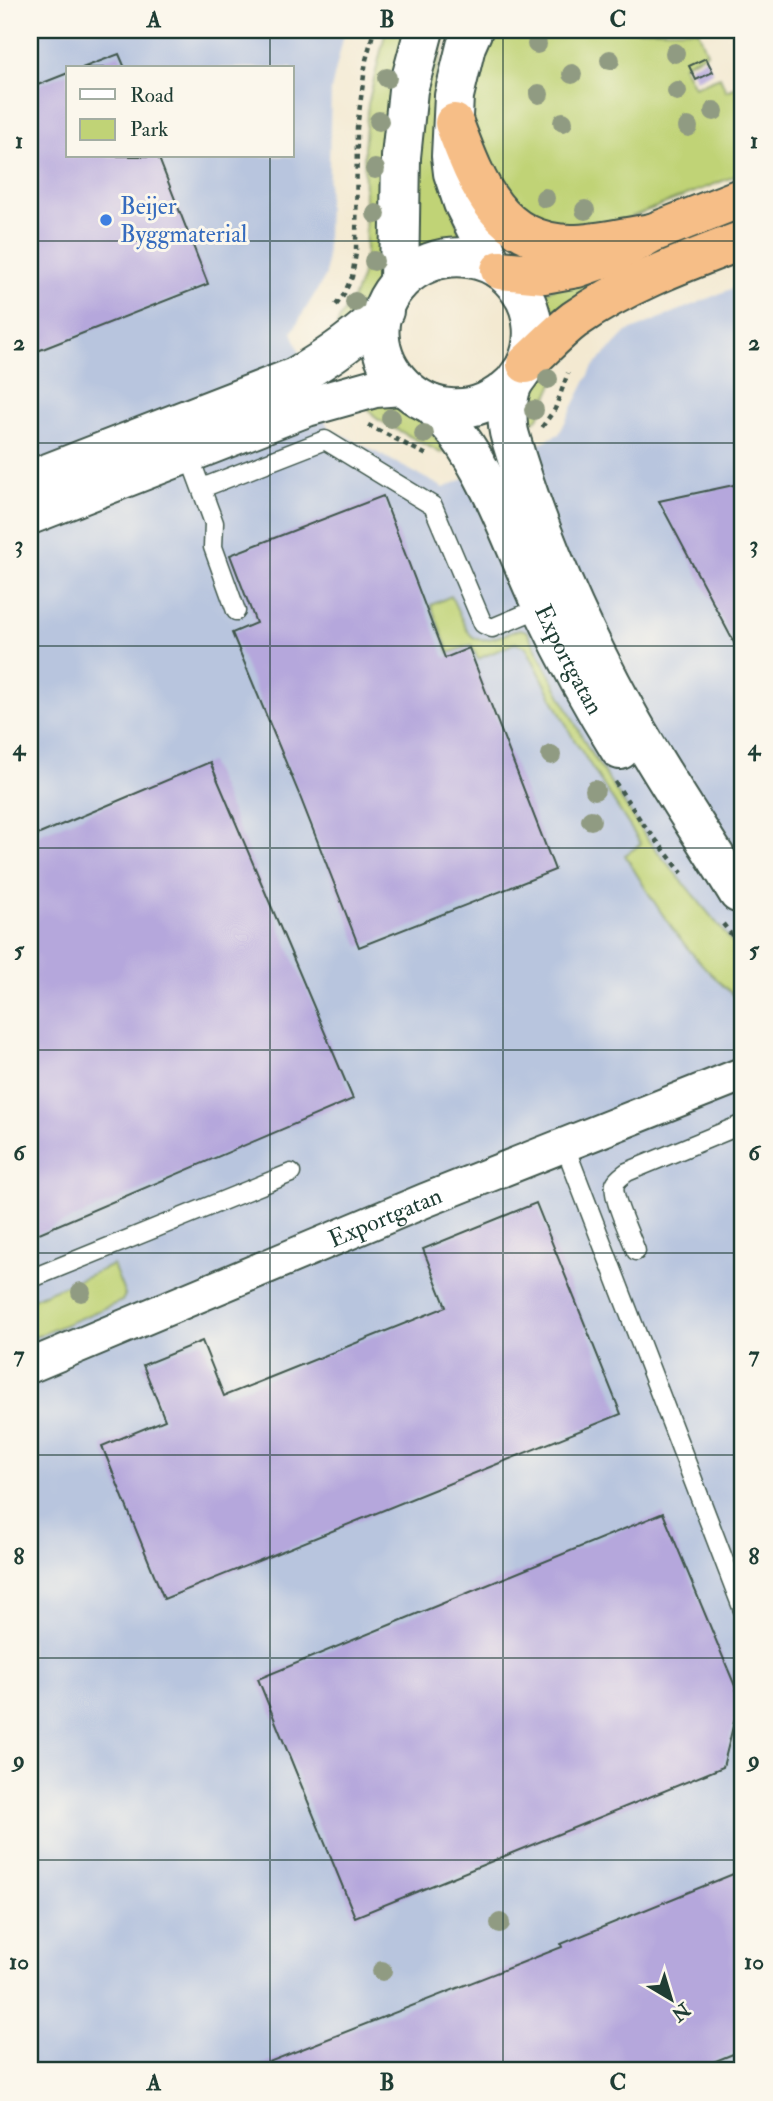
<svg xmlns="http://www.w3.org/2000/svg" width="773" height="2101" font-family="'IM FELL Double Pica',serif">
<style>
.industrial{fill:#b8c5de;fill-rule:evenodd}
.green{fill:#c0d376;stroke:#708855;stroke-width:2}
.building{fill:#b5a7dc}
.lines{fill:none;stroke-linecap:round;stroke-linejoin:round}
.service-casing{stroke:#3f574c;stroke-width:21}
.minor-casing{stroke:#3f574c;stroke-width:37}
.tertiary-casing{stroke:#3f574c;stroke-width:42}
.motorway-casing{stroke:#3f574c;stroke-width:42}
.path{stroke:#3f574c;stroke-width:4.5;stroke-dasharray:5 5;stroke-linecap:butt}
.service{stroke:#fff;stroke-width:18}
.minor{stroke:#fff;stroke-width:33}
.tertiary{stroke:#fff;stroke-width:38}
.motorway{stroke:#f6be87;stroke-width:38}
.tree{fill:#909b82}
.grid{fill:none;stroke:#1f3d34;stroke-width:2;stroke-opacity:0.55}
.shop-dot{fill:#3f7fe0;stroke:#fbf7ec;stroke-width:2.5}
.labels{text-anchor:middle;stroke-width:6;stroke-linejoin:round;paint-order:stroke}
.shop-label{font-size:24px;fill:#366cbe;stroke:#fbf7ec;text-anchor:start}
.street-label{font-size:24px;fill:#1f3d34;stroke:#fbf7ec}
.neatline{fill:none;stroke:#1f3d34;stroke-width:2.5}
.grid-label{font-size:23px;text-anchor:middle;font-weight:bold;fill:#1f3d34}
</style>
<rect width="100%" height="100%" fill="#fbf7ec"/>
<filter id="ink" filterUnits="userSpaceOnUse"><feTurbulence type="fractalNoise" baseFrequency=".0143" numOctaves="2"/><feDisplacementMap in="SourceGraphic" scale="14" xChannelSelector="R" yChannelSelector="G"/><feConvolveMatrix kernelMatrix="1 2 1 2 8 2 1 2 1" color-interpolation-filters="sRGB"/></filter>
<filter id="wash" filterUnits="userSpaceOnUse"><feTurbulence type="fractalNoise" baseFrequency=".00686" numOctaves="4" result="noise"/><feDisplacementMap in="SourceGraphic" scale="28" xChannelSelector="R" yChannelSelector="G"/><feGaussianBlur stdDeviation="1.57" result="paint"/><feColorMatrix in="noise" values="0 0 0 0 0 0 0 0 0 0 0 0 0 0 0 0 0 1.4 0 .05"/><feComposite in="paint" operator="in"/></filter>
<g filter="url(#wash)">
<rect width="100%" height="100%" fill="#f3e9d1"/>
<!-- industrial -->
<path class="industrial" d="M30 30H345L331 90 326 275 292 332 328 427 444 488 559 434 593 367 627 332 743 284V2071H30ZM68 68H292V156H68Z"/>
<!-- green -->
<g class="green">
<path d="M386 30H412L385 268 375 289 337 336C335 318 346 311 354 296 361 283 364 268 366 253L364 148 368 104Z"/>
<path d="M434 30H447C439 62 429 99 434 132 439 166 453 205 461 238L415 250 410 184Z"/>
<polygon points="486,30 698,30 707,53 683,65 694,87 720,77 726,91 743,84 743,163 740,165 743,173 613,224 582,228 554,223 528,214 504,197 472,123 471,89"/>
<polygon points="743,217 743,229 551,317 542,293"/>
<path d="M550 364 559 370 538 418 532 423 524 418C527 398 538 380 550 364Z"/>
<path d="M365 405C372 405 380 404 388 405 411 407 433 433 446 450L441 453 377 419Z"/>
<path d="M451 596C474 645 468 648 520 629L527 631 588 748 648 840 743 955V1003C689 959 661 915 625 855L641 844 573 738 526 647 515 643 478 659 471 645 449 653 431 605Z"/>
<polygon points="113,1265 125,1295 122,1301 30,1339 30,1300"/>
</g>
<g id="blocks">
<!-- building -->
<g class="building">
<polygon points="119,54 125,68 82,68"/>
<polygon points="706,58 713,72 696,80 689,66"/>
<polygon points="68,73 68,156 158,156 208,284 30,354 30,88"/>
<polygon points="743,483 743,650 740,654 659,501"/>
<polygon points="383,496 445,658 469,648 555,870 359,947 299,794 232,633 256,623 230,555"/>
<polygon points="210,762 353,1099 30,1237 30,838"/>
<polygon points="536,1203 621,1414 164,1599 102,1446 165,1420 143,1365 202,1341 224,1396 446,1307 423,1249"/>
<polygon points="663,1513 740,1698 723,1767 355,1917 258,1679"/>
<polygon points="743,1870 743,2050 691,2071 246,2071 562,1947 561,1944"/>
</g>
</g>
</g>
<g filter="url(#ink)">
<use href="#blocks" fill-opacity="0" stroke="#3f574c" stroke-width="2"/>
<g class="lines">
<!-- service casing -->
<g class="service-casing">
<g id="service">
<polyline points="188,453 214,523 213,547 236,611"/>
<polyline points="202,488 325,440 433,506 483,624 492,628 542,607"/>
<polyline points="564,1144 743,1610"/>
<path d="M636 1251C631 1237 611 1196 615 1184 617 1179 623 1175 627 1172L743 1124"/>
<polyline points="30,1279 291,1173"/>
</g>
</g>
<!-- minor casing -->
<g class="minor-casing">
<g id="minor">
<path id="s1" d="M30 1366 426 1200 743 1074"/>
</g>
</g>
<!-- tertiary casing -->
<g class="tertiary-casing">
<g id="tertiary">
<polyline points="473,30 466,46 454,96 451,156 453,173 463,203 483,243 491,264"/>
<polyline points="399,283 401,157 408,90 424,30"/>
<path d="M512 384C435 457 335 349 401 281 435 247 493 249 520 291 535 312 537 343 525 366 522 372 516 378 513 384 507 396 506 423 510 436 537 530 578 623 625 709 659 772 701 832 738 893"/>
<path id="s2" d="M431 404C439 413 448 422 456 432 495 485 515 550 543 609 566 658 591 704 620 750"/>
<path d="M30 480 295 377C328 358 357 338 384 311"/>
<polyline points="30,515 307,407 375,388 402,386"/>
</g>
</g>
<!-- motorway casing -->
<g class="motorway-casing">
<g id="motorway">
<path d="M454 123C476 181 498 244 572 244 597 244 627 236 652 233"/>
<polyline points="500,270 544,274 577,268 612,256 652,233 743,197"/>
<path d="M526 364C542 350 557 333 574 320 625 284 685 262 743 240"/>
</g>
</g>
<!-- path -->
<g class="path">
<polyline points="336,305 343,296 352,277 356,253 357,128 366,60 374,30"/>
<polyline points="368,425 429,456"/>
<polyline points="542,427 555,409 568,373"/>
<polyline points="615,782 641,821 682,873"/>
<polyline points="723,924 743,949"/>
</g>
<!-- service -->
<use href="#service" class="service"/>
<!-- minor -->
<use href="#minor" class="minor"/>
<!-- tertiary -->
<use href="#tertiary" class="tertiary"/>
<!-- motorway -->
<use href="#motorway" class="motorway"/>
</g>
<!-- trees -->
<g class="tree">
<circle cx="537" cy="44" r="10"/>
<circle cx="675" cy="53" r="10"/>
<circle cx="610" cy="60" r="10"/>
<circle cx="572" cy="74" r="10"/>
<circle cx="387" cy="78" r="10"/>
<circle cx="677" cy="91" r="10"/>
<circle cx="539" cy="94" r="10"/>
<circle cx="714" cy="111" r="10"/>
<circle cx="379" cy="121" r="10"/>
<circle cx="563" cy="122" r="10"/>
<circle cx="688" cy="127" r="10"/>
<circle cx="375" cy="169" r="10"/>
<circle cx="545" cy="198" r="10"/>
<circle cx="585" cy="210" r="10"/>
<circle cx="376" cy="214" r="10"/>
<circle cx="374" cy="261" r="10"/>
<circle cx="355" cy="302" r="10"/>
<circle cx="548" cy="379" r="10"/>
<circle cx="534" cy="410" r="10"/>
<circle cx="391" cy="418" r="10"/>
<circle cx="424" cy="434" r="10"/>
<circle cx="551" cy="755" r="10"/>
<circle cx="595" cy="790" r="10"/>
<circle cx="591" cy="820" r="10"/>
<circle cx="81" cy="1292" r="10"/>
<circle cx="500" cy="1923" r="10"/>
<circle cx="382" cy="1971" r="10"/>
</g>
</g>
<!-- grid -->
<path class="grid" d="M270 30V68M503 30V2071M270 156V2071M30 241H743M30 443H743M30 646H743M30 848H743M30 1050H743M30 1253H743M30 1455H743M30 1658H743M30 1860H743"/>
<!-- markers -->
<circle class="shop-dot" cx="106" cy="220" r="7"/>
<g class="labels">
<!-- shop labels -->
<g class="shop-label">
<text x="120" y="214">Beijer<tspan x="120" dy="28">Byggmaterial</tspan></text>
</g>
<!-- street labels -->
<g class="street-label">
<text dy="8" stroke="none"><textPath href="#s2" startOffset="292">Exportgatan</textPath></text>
<text dy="8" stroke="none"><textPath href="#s1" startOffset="385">Exportgatan</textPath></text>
</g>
</g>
<!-- margin -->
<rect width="773" height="2101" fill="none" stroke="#fbf7ec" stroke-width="77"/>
<!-- legend -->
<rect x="66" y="66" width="228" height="91" fill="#fbf7ec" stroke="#a3ada2" stroke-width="2"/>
<rect x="80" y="89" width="35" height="10" fill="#ffffff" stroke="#a3ada2" stroke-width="2"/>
<text x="130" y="102" font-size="21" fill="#1f3d34">Road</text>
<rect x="80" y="119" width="35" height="21" fill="#c0d376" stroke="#a3ada2" stroke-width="2"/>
<text x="130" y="136" font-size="21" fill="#1f3d34">Park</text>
<!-- north arrow -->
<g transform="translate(671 1999) rotate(142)" stroke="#fbf7ec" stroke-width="5" paint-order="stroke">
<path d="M0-5L12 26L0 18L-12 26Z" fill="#1f3d34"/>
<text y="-10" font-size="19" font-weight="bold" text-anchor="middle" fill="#1f3d34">N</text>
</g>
<rect x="38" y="38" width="696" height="2024" class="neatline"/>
<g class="grid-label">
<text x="154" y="27">A</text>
<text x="387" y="27">B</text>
<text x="618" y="27">C</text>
<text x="19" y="148">1</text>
<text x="754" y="148">1</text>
<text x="19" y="350">2</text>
<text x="754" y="350">2</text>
<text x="19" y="552">3</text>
<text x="754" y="552">3</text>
<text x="19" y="755">4</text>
<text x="754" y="755">4</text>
<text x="19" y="957">5</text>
<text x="754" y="957">5</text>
<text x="19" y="1160">6</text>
<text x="754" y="1160">6</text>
<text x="19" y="1362">7</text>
<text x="754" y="1362">7</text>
<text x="19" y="1564">8</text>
<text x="754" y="1564">8</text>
<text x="19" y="1767">9</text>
<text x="754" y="1767">9</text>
<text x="19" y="1969">10</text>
<text x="754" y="1969">10</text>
<text x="154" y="2090">A</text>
<text x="387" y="2090">B</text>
<text x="618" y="2090">C</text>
</g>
</svg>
